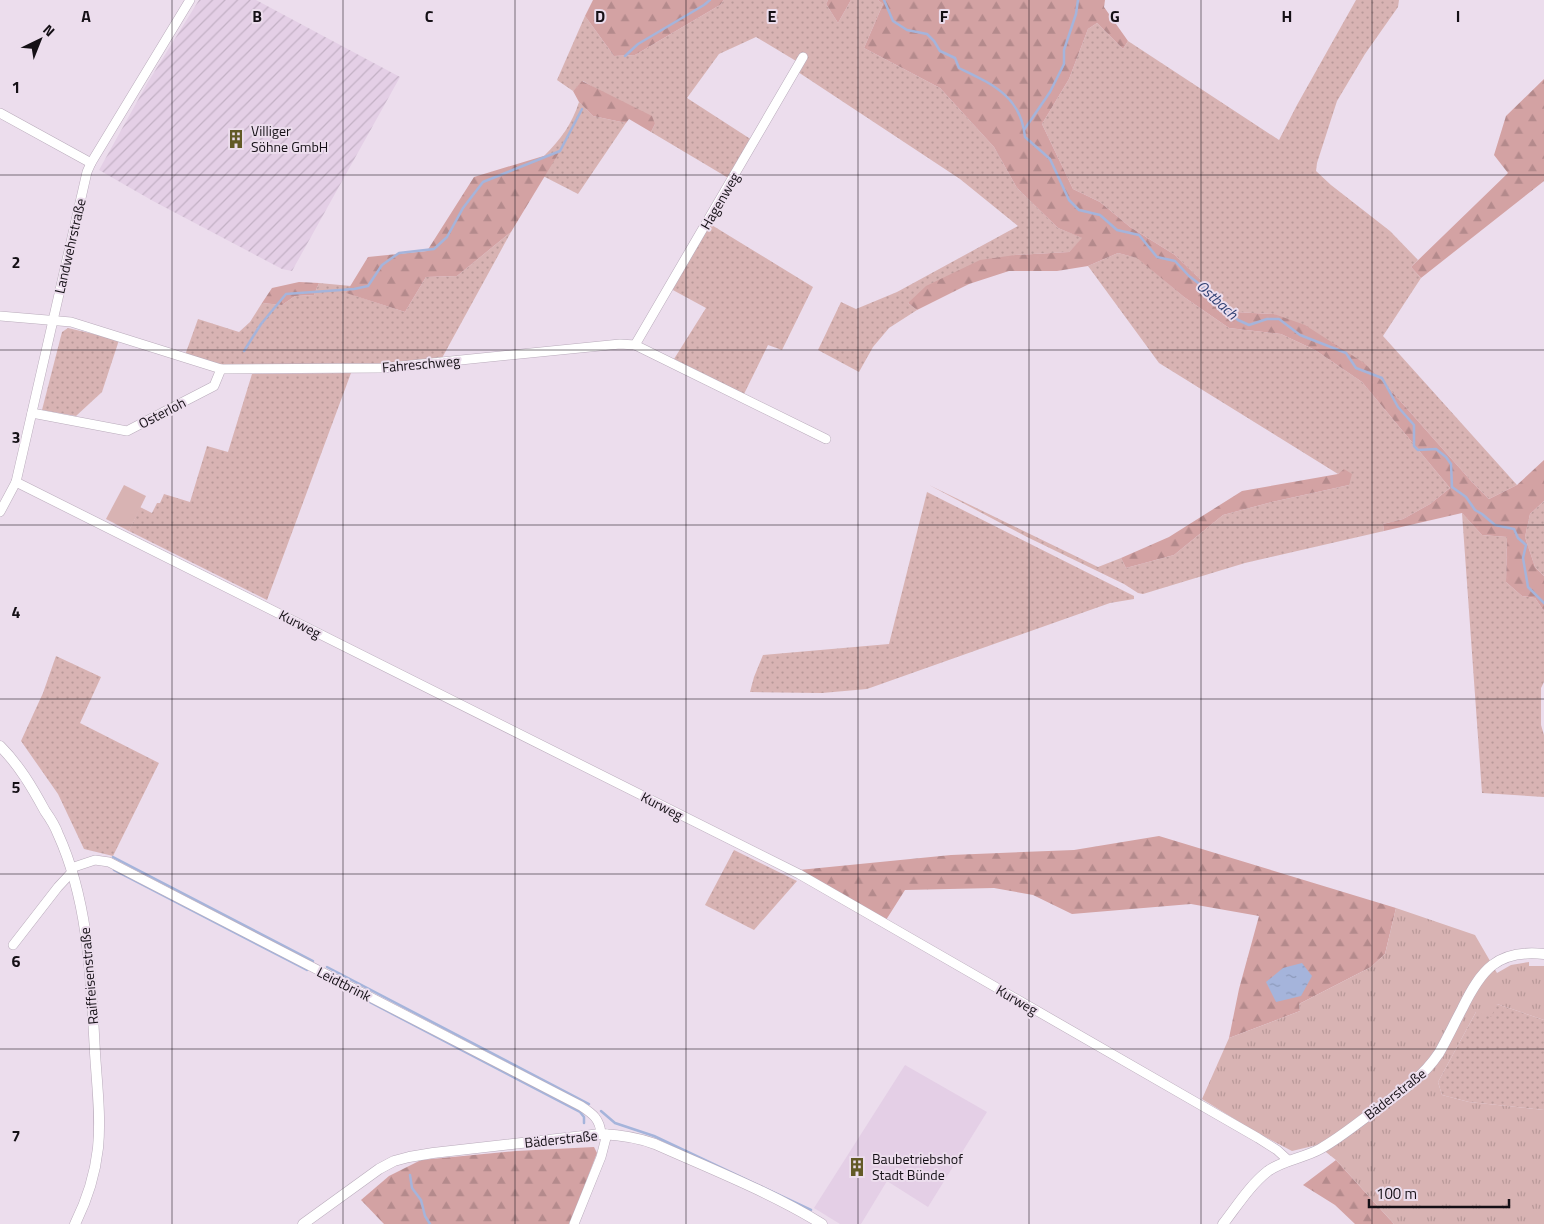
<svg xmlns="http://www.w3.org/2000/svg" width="1544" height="1224" font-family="'Titillium Web',sans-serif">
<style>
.built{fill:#e4cfe6}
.industrial{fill:url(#industrial-furrows)}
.grass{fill:url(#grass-dots)}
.forest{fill:url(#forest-firs)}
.park{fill:url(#park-tufts)}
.pitch{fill:#d8b3b3}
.water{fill:url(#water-ripples)}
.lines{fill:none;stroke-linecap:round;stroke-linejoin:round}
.stream{stroke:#a5b4db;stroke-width:2.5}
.minor-casing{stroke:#b9abbb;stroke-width:10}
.tertiary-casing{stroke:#b9abbb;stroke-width:11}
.minor{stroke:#fff;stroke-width:9}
.tertiary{stroke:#fff;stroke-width:10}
.grid{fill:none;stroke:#151016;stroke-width:1;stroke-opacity:0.55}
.labels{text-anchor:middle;stroke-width:4;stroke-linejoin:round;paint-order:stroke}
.poi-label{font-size:14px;fill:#151016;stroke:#ecdded;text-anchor:start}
.street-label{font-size:14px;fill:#151016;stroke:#ecdded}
.water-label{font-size:15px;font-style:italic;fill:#314275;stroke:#ecdded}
.grid-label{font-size:16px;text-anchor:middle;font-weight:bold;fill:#151016;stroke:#ecdded;stroke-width:4;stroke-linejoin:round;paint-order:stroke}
</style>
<defs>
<pattern id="industrial-furrows" width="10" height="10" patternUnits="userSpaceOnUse" patternTransform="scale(1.25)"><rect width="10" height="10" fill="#e4cfe6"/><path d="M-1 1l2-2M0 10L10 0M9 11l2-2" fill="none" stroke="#c3b1c5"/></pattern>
<pattern id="grass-dots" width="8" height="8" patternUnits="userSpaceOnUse" patternTransform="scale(1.25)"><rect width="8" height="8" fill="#d8b3b3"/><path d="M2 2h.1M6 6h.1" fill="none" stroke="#b89999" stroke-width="1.8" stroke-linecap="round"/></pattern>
<pattern id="forest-firs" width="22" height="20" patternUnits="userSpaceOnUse" patternTransform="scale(1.25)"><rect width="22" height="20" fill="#d3a2a3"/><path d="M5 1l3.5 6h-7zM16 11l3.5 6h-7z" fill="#b48a8c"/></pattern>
<pattern id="park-tufts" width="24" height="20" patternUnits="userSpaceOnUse" patternTransform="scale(1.25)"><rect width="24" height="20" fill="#d8b3b3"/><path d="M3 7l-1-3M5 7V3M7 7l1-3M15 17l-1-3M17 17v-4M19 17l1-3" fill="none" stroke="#b89999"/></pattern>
<pattern id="water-ripples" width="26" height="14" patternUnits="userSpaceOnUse" patternTransform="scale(1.25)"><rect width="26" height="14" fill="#a5b4db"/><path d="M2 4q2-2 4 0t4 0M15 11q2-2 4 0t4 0" fill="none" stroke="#8d9abb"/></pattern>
</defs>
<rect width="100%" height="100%" fill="#ecdded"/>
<!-- built -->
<polygon class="built" points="905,1065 987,1112 928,1207 887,1181 861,1224 840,1224 814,1208"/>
<!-- industrial -->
<polygon class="industrial" points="199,0 256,0 400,77 292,271 282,269 153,201 99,170 148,82"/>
<!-- grass -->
<g class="grass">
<polygon points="724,0 828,0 826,4 838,23 851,0 878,0 883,4 864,48 940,88 994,147 1017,188 1058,228 1083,238 1069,252 1015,255 908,303 917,310 889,328 873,347 859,372 818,350 841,302 856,309 897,292 1018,226 960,179 798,72 801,64 756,37 719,54 687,98 752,140 730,179 651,132 655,124 583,81 573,91 557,80 585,16 614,56 635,55 720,5"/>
<polygon points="1356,0 1399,0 1398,7 1365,54 1337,101 1317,163 1316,171 1331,185 1390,231 1418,260 1411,267 1421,278 1383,336 1517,485 1489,499 1472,482 1386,385 1274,314 1234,312 1175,255 1130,227 1100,202 1073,189 1042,124 1069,79 1088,29 1097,23 1123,49 1128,41 1279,140 1297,105"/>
<path d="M579 102 593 116 626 123 578 194 543 176 559 151 544 156C561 139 572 124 579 102Z"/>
<polygon points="710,224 813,287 782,350 768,345 744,394 674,359 706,308 671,289"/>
<polygon points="511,232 442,358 377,364 271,364 254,366 226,366 184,358 198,319 239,332 250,322 262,303 282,305 295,296 314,295 319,283 351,286 347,293 405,312 426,277 457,276"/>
<polygon points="1118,253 1138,258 1184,297 1229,328 1281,334 1315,350 1362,382 1450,488 1430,504 1403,519 1383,524 1384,531 1245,563 1143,594 1138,593 1124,584 1027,537 929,485 1098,567 1121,558 1126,568 1174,555 1223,515 1272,502 1349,485 1344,470 1338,474 1159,363 1088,266"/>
<polygon points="68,328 119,340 102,392 76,416 42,410 62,332"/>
<polygon points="351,373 267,600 129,531 140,507 152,513 157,503 160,503 164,494 190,502 207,446 228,452 252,374"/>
<polygon points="927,492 1134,596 1134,599 1110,603 867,689 822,693 750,692 754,677 763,655 889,644"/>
<polygon points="1544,501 1544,576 1535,567 1525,537 1530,514"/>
<polygon points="1462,513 1482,535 1507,537 1506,582 1522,596 1535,598 1544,611 1544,682 1541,688 1541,725 1544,735 1544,797 1482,793"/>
<polygon points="56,656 101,677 80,723 159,763 113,856 84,849 58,794 21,741 43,693"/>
<polygon points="734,850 797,881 754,930 705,905"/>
<polygon points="1497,1004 1544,1020 1544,1110 1469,1102 1442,1095 1438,1082 1476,1012"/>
</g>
<!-- forest -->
<g class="forest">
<polygon points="593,0 724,0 720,5 635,55 614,56 585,16"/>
<polygon points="828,0 851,0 838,23 826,4"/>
<polygon points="878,0 1105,0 1104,7 1128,41 1123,49 1097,23 1088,29 1069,79 1042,124 1073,189 1100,202 1130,227 1175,255 1234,312 1274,314 1305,325 1364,363 1386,385 1472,482 1489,499 1517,485 1544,460 1544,501 1530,514 1525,537 1535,567 1544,576 1544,611 1535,598 1522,596 1506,582 1507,537 1482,535 1462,513 1384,531 1383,524 1403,519 1430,504 1450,488 1362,382 1315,350 1281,334 1229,328 1184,297 1137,258 1118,253 1088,266 1057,271 1009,271 969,284 917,310 908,303 926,286 980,260 1015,255 1069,252 1082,238 1058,228 1017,188 994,147 940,88 864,48 883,4"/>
<polygon points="1544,79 1544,181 1421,278 1411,267 1508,173 1494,155 1506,116"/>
<polygon points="582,81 652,116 655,124 651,132 629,119 626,123 593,116 579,102 573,91"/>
<polygon points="560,151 511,232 457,276 426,277 405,312 346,293 368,257 427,251 474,177"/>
<polygon points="299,282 319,283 314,295 295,296 282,305 262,303 272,288"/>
<polygon points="1344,469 1352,474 1349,485 1272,502 1223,515 1174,555 1126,568 1121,558 1169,537 1242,491 1338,474"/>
<polygon points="1159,836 1396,908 1385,954 1371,967 1299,1004 1300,1011 1229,1038 1239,989 1259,916 1191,904 1072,914 1033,895 994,888 905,890 886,920 799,870 951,855 1074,850"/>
<polygon points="594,1147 597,1153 570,1224 384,1224 361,1200 389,1176 421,1160 516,1151"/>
<polygon points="1336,1160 1394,1224 1355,1224 1335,1205 1303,1185"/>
</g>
<!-- park -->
<polygon class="park" points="1396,908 1475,935 1497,973 1511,965 1529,962 1529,966 1544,966 1544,1020 1497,1004 1491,1017 1476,1012 1438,1082 1442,1095 1469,1102 1544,1110 1544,1224 1394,1224 1336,1160 1317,1145 1292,1151 1254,1131 1202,1099 1229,1038 1300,1011 1299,1004 1371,967 1385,954"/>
<!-- pitch -->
<polygon class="pitch" points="124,485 146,496 129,531 106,519"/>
<!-- water -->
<polygon class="water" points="1302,963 1312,976 1301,996 1276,1002 1266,982 1283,968"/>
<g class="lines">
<!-- stream -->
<g class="stream">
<path d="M884 0 893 21 907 30 927 34 934 41 940 51 955 58 959 68C992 84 1021 96 1025 137L1050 159 1069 200 1079 210 1100 215 1117 230 1139 235 1157 257 1175 261 1189 276 1206 289 1227 311 1238 320 1249 325 1267 319H1279L1300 335 1346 353 1356 368 1382 378 1398 407 1414 425V446L1418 450 1436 449 1446 457 1451 464 1452 487 1466 497 1475 510 1482 514 1495 525 1514 529 1518 538 1526 545 1523 558 1528 587 1544 603"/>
<polyline points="625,56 638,44 704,5 710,0"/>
<polyline points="1024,130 1050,92 1064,64 1064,50 1076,14 1078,0"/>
<polyline points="244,351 261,324 286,294 354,289 368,286 382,265 399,253 434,249 447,237 463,208 483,182 560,151 582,109"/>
<polyline points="113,857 313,961"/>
<polyline points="114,870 307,970"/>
<polyline points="327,967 589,1104"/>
<polyline points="322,977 580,1112 584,1117 584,1123"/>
<polyline points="601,1111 615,1123 654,1136 811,1210"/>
<polyline points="410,1175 412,1188 421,1200 425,1216 430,1224"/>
</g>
<!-- minor casing -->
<g class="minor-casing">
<g id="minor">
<polyline points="0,113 91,163"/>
<polyline points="0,316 71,322 221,369 382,368 620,344 635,345 826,439"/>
<polyline points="635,345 803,57"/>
<polyline points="32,413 127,431 214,386 221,369"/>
<polyline points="16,482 799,874 1258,1138 1277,1150 1289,1161"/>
<polyline points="0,512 16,482 87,172 91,163 190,0"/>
<path d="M71 868 95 860 109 862 581 1106C593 1114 600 1119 601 1134"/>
<polyline points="13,945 58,887 72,872"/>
<polyline points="574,1224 601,1157 607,1134"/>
</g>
</g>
<!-- tertiary casing -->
<g class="tertiary-casing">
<g id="tertiary">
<path d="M0 746C19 765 32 787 45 811 50 818 55 826 58 834 89 902 91 980 95 1053 97 1085 101 1117 98 1148 95 1175 87 1200 75 1224"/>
<path d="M303 1224 379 1169 394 1161 409 1157 433 1153 601 1134C620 1135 637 1137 655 1144 711 1169 770 1192 822 1224"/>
<path d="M1223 1224C1237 1206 1250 1185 1268 1171 1283 1160 1304 1158 1320 1149 1338 1139 1354 1126 1370 1114 1395 1096 1422 1079 1439 1053 1447 1039 1454 1024 1462 1009 1481 970 1497 949 1544 954"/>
</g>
</g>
<!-- minor -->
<use href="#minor" class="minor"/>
<!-- tertiary -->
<use href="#tertiary" class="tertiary"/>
</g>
<!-- grid -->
<path class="grid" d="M172 0V1224M343 0V1224M515 0V1224M686 0V1224M858 0V1224M1029 0V1224M1201 0V1224M1372 0V1224M0 175H1544M0 350H1544M0 525H1544M0 699H1544M0 874H1544M0 1049H1544"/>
<!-- icons -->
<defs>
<g id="building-bare" transform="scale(1.5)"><path d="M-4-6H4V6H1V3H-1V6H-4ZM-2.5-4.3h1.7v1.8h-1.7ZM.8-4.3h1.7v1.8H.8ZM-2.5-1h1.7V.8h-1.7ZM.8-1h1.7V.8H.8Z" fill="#625a26" stroke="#ecdded" stroke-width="2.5" paint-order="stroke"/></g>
</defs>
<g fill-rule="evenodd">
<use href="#building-bare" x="236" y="139"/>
<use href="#building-bare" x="857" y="1167"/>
</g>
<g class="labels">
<!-- poi labels -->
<g class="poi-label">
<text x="251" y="136">Villiger<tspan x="251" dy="16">Söhne GmbH</tspan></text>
<text x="872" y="1164">Baubetriebshof<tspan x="872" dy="16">Stadt Bünde</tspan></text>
</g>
<!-- street labels -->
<g class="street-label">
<text transform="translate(720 201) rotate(-60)" y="5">Hagenweg</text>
<text transform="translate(70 246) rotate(-77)" y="5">Landwehrstraße</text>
<text transform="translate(421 364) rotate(-5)" y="5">Fahreschweg</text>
<text transform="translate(162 413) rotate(-27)" y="5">Osterloh</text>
<text transform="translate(300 624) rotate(27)" y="5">Kurweg</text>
<text transform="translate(662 806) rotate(27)" y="5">Kurweg</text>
<text transform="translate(89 976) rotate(-95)" y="5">Raiffeisenstraße</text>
<text transform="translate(344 984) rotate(27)" y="5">Leidtbrink</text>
<text transform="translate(1017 1000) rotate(30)" y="5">Kurweg</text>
<text transform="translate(1395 1094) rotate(-38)" y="5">Bäderstraße</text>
<text transform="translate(561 1139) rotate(-6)" y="5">Bäderstraße</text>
</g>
<!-- water labels -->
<g class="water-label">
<text transform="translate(1217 300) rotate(42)" y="5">Ostbach</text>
</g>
</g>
<g class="grid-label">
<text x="86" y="22">A</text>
<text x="257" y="22">B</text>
<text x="429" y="22">C</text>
<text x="600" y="22">D</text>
<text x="772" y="22">E</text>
<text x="944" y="22">F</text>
<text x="1115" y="22">G</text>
<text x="1287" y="22">H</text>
<text x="1458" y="22">I</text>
<text x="16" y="93">1</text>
<text x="16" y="268">2</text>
<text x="16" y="443">3</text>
<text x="16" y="618">4</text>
<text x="16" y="793">5</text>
<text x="16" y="967">6</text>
<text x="16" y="1142">7</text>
</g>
<!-- north arrow -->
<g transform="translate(40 40) rotate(43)" stroke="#ecdded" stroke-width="4" paint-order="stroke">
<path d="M0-4L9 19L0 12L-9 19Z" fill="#151016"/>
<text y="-8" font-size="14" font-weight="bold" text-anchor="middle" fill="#151016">N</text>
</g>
<!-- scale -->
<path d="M1369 1199v8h140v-8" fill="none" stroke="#151016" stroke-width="2.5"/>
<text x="1376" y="1199" font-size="15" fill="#151016" stroke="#ecdded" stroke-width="4" paint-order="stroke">100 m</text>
</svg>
